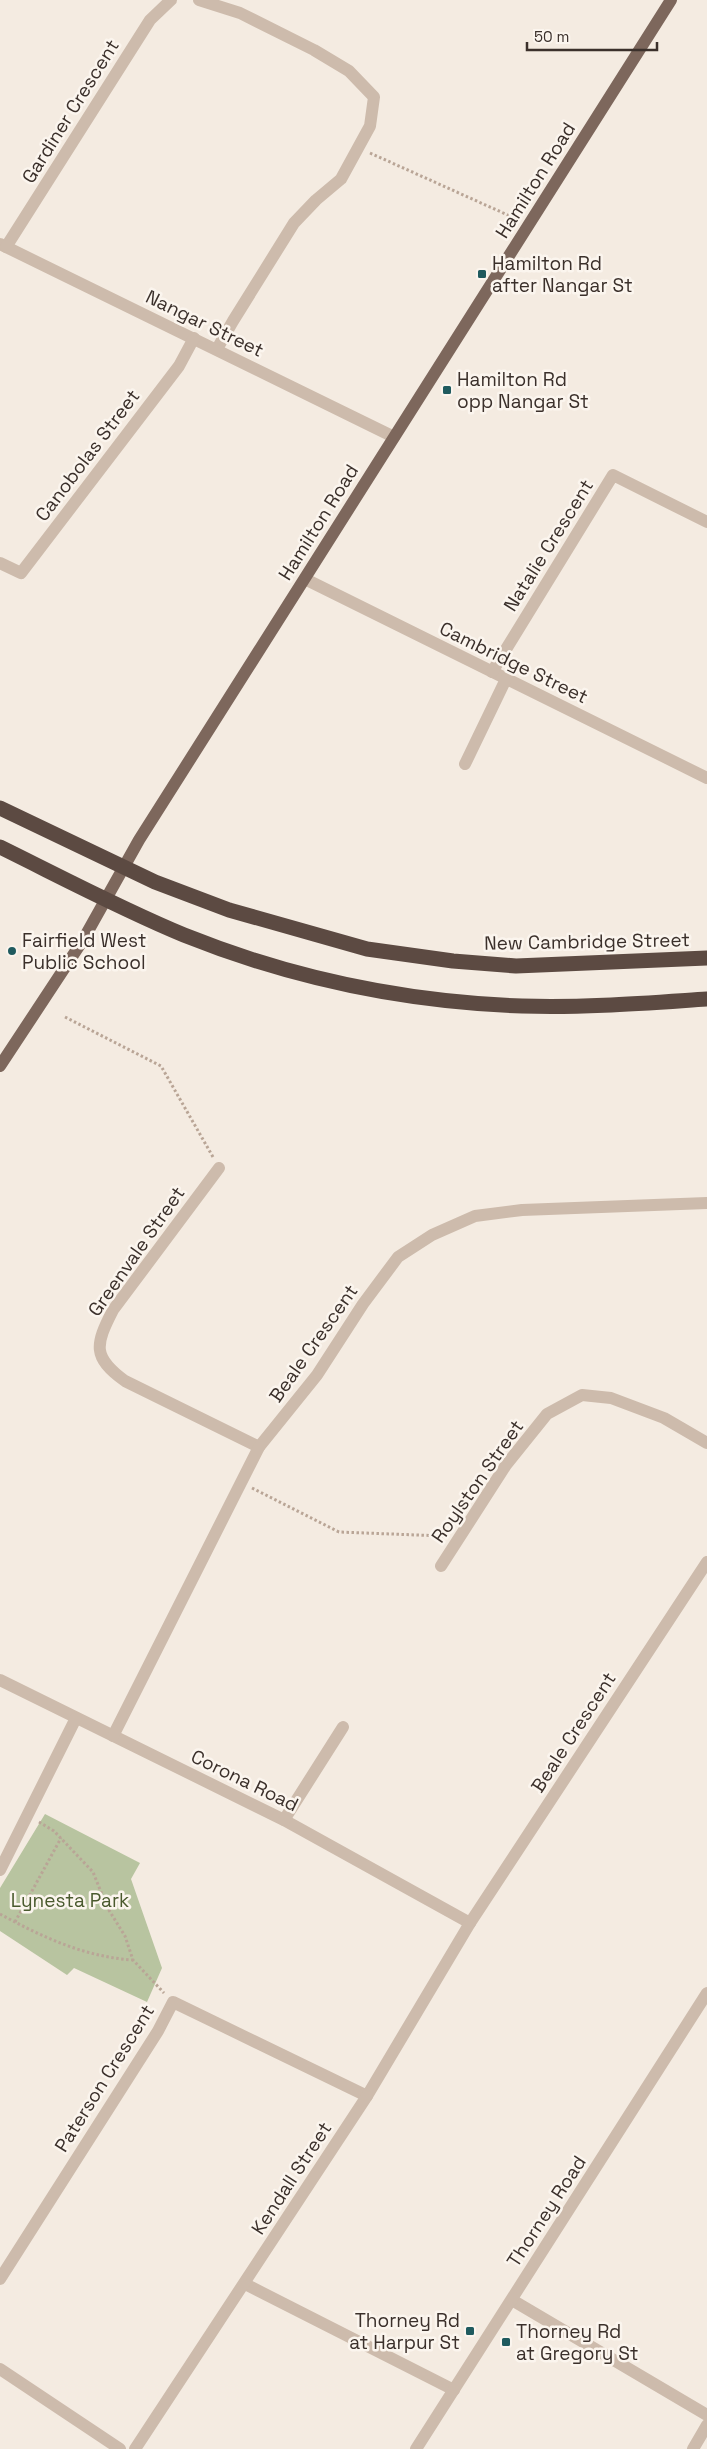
<svg xmlns="http://www.w3.org/2000/svg" width="707" height="2449" font-family="'Space Grotesk',sans-serif">
<style>
.green{fill:#b8c4a0}
.lines{fill:none;stroke-linecap:round;stroke-linejoin:round}
.path{stroke:#b9a596;stroke-width:3;stroke-dasharray:2.5 2.5;stroke-linecap:butt}
.minor{stroke:#cdbbac;stroke-width:12}
.major{stroke:#7d675c;stroke-width:12}
.highway{stroke:#5c4a42;stroke-width:15}
.poi-dot{fill:#1f5a5e;stroke:#fbf5ee;stroke-width:2}
.labels{text-anchor:middle;stroke-width:5;stroke-linejoin:round;paint-order:stroke}
.street-label{font-size:19px;fill:#3b302b;stroke:#fbf5ee}
.poi-label{font-size:19px;fill:#3b302b;stroke:#fbf5ee;text-anchor:start}
.park-label{font-size:19px;fill:#4a5a2e;stroke:#fbf5ee}
</style>
<rect width="100%" height="100%" fill="#f4ebe1"/>
<!-- green -->
<polygon class="green" points="45,1814 140,1863 131,1879 162,1968 147,2002 74,1968 67,1975 0,1931 0,1888"/>
<g class="lines">
<!-- path -->
<g class="path">
<polyline points="370,153 510,216"/>
<polyline points="65,1017 161,1066 213,1157"/>
<polyline points="252,1488 339,1532 443,1536"/>
<polyline points="39,1822 54,1831 93,1872 107,1907 125,1936 133,1960 164,1993"/>
<path d="M0 1914C42 1937 85 1957 133 1960"/>
<polyline points="15,1922 61,1838"/>
</g>
<!-- minor -->
<g class="minor">
<polyline points="199,0 240,13 314,50 349,71 374,97 370,126 341,179 316,200 294,223 233,321 217,349"/>
<polyline points="0,244 394,437"/>
<polyline points="6,247 150,20 171,0"/>
<polyline points="0,563 21,573 179,366 194,338"/>
<polyline points="305,579 707,778"/>
<polyline points="492,672 613,475 707,522"/>
<polyline points="465,764 506,679"/>
<path d="M219 1168 113 1310C95 1345 92 1357 125 1381L259 1447"/>
<polyline points="441,1566 506,1465 547,1414 582,1395 611,1398 664,1418 707,1443"/>
<polyline points="0,1680 284,1820 470,1923"/>
<polyline points="113,1736 259,1447 317,1375 363,1304 398,1257 432,1235 475,1216 522,1210 707,1203"/>
<polyline points="284,1820 343,1727"/>
<polyline points="0,1870 76,1718"/>
<polyline points="0,2279 158,2031 173,2002 367,2096"/>
<polyline points="245,2284 454,2390"/>
<polyline points="512,2300 707,2415"/>
<polyline points="0,2369 120,2449"/>
<polyline points="135,2449 367,2096 470,1923 707,1562"/>
<polyline points="416,2449 707,1993"/>
<polyline points="693,2449 707,2425"/>
</g>
<!-- major -->
<polyline class="major" points="0,1066 83,940 139,840 671,0"/>
<!-- highway -->
<g class="highway">
<polyline points="0,808 155,882 229,910 367,949 453,961 516,966 707,958"/>
<path d="M0 847C61 877 121 909 184 935 291 978 407 1002 522 1006 584 1008 646 1003 707 999"/>
</g>
</g>
<!-- markers -->
<g class="poi-dot">
<rect x="477" y="269" width="10" height="10" rx="2.5"/>
<rect x="442" y="385" width="10" height="10" rx="2.5"/>
<circle cx="12" cy="951" r="5"/>
<rect x="465" y="2326" width="10" height="10" rx="2.5"/>
<rect x="501" y="2337" width="10" height="10" rx="2.5"/>
</g>
<g class="labels">
<!-- street labels -->
<g class="street-label">
<text transform="translate(70 111) rotate(-58)" y="7">Gardiner Crescent</text>
<text transform="translate(535 180) rotate(-58)" y="7">Hamilton Road</text>
<text transform="translate(205 323) rotate(26)" y="7">Nangar Street</text>
<text transform="translate(87 455) rotate(-53)" y="7">Canobolas Street</text>
<text transform="translate(318 522) rotate(-58)" y="7">Hamilton Road</text>
<text transform="translate(548 545) rotate(-58)" y="7">Natalie Crescent</text>
<text transform="translate(514 662) rotate(26)" y="7">Cambridge Street</text>
<text transform="translate(587 941) rotate(-1)" y="7">New Cambridge Street</text>
<text transform="translate(136 1251) rotate(-55)" y="7">Greenvale Street</text>
<text transform="translate(313 1343) rotate(-55)" y="7">Beale Crescent</text>
<text transform="translate(477 1481) rotate(-55)" y="7">Roylston Street</text>
<text transform="translate(573 1732) rotate(-57)" y="7">Beale Crescent</text>
<text transform="translate(245 1780) rotate(26)" y="7">Corona Road</text>
<text transform="translate(104 2078) rotate(-58)" y="7">Paterson Crescent</text>
<text transform="translate(291 2178) rotate(-57)" y="7">Kendall Street</text>
<text transform="translate(546 2211) rotate(-57)" y="7">Thorney Road</text>
</g>
<!-- poi labels -->
<g class="poi-label">
<text x="492" y="270">Hamilton Rd<tspan x="492" dy="22">after Nangar St</tspan></text>
<text x="457" y="386">Hamilton Rd<tspan x="457" dy="22">opp Nangar St</tspan></text>
<text x="22" y="947">Fairfield West<tspan x="22" dy="22">Public School</tspan></text>
<text x="460" y="2327" text-anchor="end">Thorney Rd<tspan x="460" dy="22">at Harpur St</tspan></text>
<text x="516" y="2338">Thorney Rd<tspan x="516" dy="22">at Gregory St</tspan></text>
</g>
<!-- park labels -->
<g class="park-label">
<text x="70" y="1907">Lynesta Park</text>
</g>
</g>
<!-- scale -->
<path d="M527 42v8h130v-8" fill="none" stroke="#3b302b" stroke-width="2.5"/>
<text x="534" y="42" font-size="15" fill="#3b302b" stroke="#fbf5ee" stroke-width="4" paint-order="stroke">50 m</text>
</svg>
